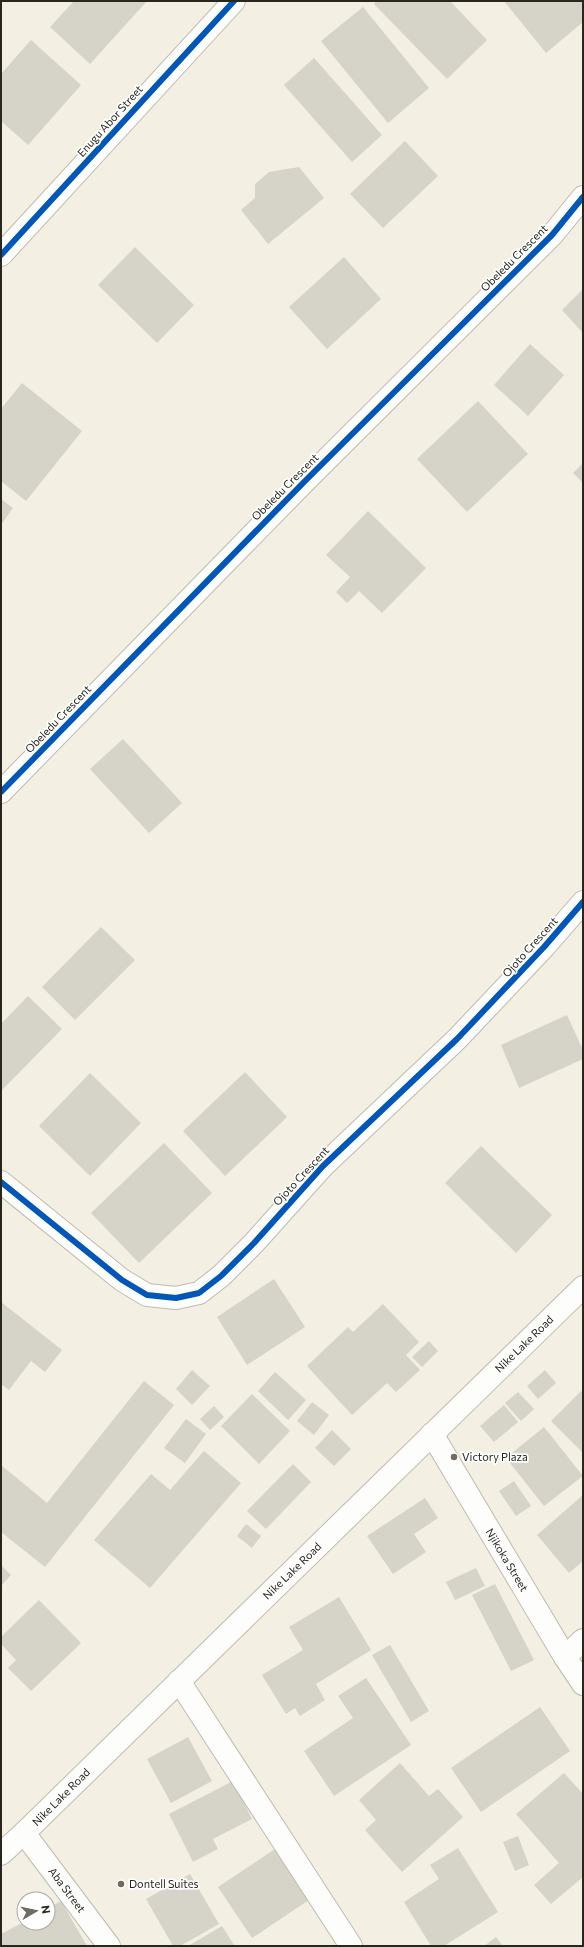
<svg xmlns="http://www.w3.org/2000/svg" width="584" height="1947" font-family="Commissioner,sans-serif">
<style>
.building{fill:#d6d3c9}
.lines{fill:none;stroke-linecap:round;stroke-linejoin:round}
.street-casing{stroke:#bfbbb1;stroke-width:24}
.primary-casing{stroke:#bfbbb1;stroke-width:24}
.street{stroke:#fdfdfb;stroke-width:22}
.primary{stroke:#fdfdfb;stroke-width:22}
.cycleway-casing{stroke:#fff;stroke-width:8}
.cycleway{stroke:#0057b8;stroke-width:6}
.poi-dot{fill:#706c62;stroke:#fff;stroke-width:1.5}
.labels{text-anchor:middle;stroke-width:3.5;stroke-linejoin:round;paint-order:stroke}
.street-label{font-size:11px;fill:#29261d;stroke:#fff}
.poi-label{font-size:11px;fill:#29261d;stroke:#fff;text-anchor:start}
</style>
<rect width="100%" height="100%" fill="#f3efe2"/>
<!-- building -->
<g class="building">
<polygon points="74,1 147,1 90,64 50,27"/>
<polygon points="376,1 450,1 487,40 447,79 374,4"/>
<polygon points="504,1 583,1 583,22 546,53"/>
<polygon points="363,7 429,88 388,123 321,41"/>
<polygon points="31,40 81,85 28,145 1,121 1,74"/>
<polygon points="314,58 382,135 352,162 284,85"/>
<polygon points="405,141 438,176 383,228 350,194"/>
<polygon points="299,167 324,198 268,244 241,210 255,198 255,184 269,172"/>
<polygon points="135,247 194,305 157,343 98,285"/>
<polygon points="344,257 381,299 327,349 289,307"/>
<polygon points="583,289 583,333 562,310"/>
<polygon points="530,344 564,375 528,416 494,385"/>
<polygon points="22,383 82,431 26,501 1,481 1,409"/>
<polygon points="478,401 528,454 467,512 417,459"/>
<polygon points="583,463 583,483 573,473"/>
<polygon points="1,499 13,508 1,525"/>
<polygon points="368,511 426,568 382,613 359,591 347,603 336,592 350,577 326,555"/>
<polygon points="123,739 182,803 149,833 90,769"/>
<polygon points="101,927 135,960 75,1020 42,987"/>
<polygon points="28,996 62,1029 1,1091 1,1024"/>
<polygon points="567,1015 583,1050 583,1059 519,1088 501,1045"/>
<polygon points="245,1072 287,1117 225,1176 183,1131"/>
<polygon points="90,1073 141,1123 90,1176 39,1126"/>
<polygon points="164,1143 212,1193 139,1263 91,1213"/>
<polygon points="481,1146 552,1215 516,1253 445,1183"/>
<polygon points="274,1279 305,1327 247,1365 217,1317"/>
<polygon points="1,1302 62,1350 45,1372 31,1361 9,1390 1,1384"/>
<polygon points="383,1304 419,1342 406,1355 420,1370 396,1392 387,1383 352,1415 307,1366 348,1327 353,1332"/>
<polygon points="429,1341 438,1351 422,1367 412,1357"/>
<polygon points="192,1370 210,1386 192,1405 176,1389"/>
<polygon points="545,1370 556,1383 538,1399 527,1386"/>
<polygon points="275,1372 306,1400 288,1420 258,1391"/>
<polygon points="144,1381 174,1405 45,1567 1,1532 1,1465 47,1503"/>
<polygon points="581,1391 583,1393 583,1453 551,1421"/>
<polygon points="518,1392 534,1409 521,1421 505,1403"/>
<polygon points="252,1394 290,1431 259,1464 221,1426"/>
<polygon points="312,1402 329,1415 314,1435 297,1421"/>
<polygon points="504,1405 518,1422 494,1442 480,1426"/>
<polygon points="214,1406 224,1417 210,1430 200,1419"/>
<polygon points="186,1419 206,1434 185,1463 164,1448"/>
<polygon points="544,1427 583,1476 544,1506 506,1458"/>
<polygon points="332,1430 351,1449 334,1466 315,1448"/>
<polygon points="204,1451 241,1483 150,1588 94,1540 151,1474 170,1490"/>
<polygon points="293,1464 311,1482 266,1529 247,1511"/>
<polygon points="514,1481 531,1506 516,1516 499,1491"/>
<polygon points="583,1495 583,1561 569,1573 537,1535"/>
<polygon points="425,1498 438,1518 414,1534 426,1552 393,1574 367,1536"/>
<polygon points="246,1524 261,1536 252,1548 237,1536"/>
<polygon points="1,1565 11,1575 1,1586"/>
<polygon points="476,1568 485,1586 455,1600 446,1582"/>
<polygon points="495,1584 534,1660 511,1671 472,1595"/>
<polygon points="339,1597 371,1650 316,1684 325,1700 300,1716 295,1708 286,1714 262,1675 303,1650 289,1627"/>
<polygon points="39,1600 81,1643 31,1691 8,1668 16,1660 1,1644 1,1637"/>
<polygon points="390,1645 429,1711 411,1722 372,1655"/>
<polygon points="366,1678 411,1745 334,1796 304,1751 353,1718 338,1696"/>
<polygon points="540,1707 570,1751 481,1812 451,1768"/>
<polygon points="188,1737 212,1781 171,1803 147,1759"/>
<polygon points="400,1763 429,1796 438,1789 463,1817 402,1872 365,1830 376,1820 359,1800"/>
<polygon points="564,1773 583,1794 583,1877 551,1904 534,1885 559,1863 516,1814"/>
<polygon points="233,1781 252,1819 213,1839 218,1849 193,1862 169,1814"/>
<polygon points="518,1836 529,1865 515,1871 503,1842"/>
<polygon points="281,1845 315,1896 252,1938 218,1887"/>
<polygon points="458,1848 498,1912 444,1946 431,1946 404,1902 439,1879 430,1865"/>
<polygon points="190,1874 219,1924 180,1946 173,1946 146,1899"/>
<polygon points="61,1901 87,1946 1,1946 1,1934 24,1922 24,1923 48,1923 48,1908"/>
<polygon points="222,1926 234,1945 188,1946"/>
<polygon points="496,1937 503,1946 484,1946"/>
</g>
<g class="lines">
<!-- street casing -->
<g class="street-casing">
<g id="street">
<polyline points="1,255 234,1"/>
<polyline points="1,792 305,481 552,235 583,197"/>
<polyline points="1,1182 122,1280 147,1295 176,1298 199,1293 221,1276 254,1243 323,1166 457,1039 544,947 583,902"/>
<polyline points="432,1434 565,1657 583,1684"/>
<polyline points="565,1657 583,1640"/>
<polyline points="179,1681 351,1946"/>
<polyline points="24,1833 109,1946"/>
</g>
</g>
<!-- primary casing -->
<g class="primary-casing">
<polyline id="primary" points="1,1854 24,1833 583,1287"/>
</g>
<!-- street -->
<use href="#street" class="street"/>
<!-- primary -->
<use href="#primary" class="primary"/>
<!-- cycleway casing -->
<g class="cycleway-casing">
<g id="cycleway">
<polyline points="1,255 234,1"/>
<polyline points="1,792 305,481 552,235 583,197"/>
<polyline points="1,1182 122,1280 147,1295 176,1298 199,1293 221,1276 254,1243 323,1166 457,1039 544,947 583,902"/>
</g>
</g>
<!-- cycleway -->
<use href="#cycleway" class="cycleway"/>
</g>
<!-- markers -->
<g class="poi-dot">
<circle cx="454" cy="1457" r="4"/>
<circle cx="121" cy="1884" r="4"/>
</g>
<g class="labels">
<!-- street labels -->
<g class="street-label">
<text transform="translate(110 121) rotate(-48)" y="4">Enugu Abor Street</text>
<text transform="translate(514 258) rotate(-45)" y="4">Obeledu Crescent</text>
<text transform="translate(285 487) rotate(-45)" y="4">Obeledu Crescent</text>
<text transform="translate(58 719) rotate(-46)" y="4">Obeledu Crescent</text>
<text transform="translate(530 947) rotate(-48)" y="4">Ojoto Crescent</text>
<text transform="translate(301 1176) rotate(-47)" y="4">Ojoto Crescent</text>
<text transform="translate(524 1344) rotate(-44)" y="4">Nike Lake Road</text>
<text transform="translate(507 1560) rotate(59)" y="4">Njikoka Street</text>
<text transform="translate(292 1571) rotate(-44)" y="4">Nike Lake Road</text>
<text transform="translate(61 1797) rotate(-45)" y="4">Nike Lake Road</text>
<text transform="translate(67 1890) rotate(53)" y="4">Aba Street</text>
</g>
<!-- poi labels -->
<g class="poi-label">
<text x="462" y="1461">Victory Plaza</text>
<text x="129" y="1888">Dontell Suites</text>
</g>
</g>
<!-- border -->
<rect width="584" height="1947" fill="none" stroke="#29261d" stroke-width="4"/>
<!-- north arrow -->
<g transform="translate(36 1911) rotate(81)"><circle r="19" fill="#ffffff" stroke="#a9a8a5"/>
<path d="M0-3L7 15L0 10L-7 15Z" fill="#706c62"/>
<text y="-6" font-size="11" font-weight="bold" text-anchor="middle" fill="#29261d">N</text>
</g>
</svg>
